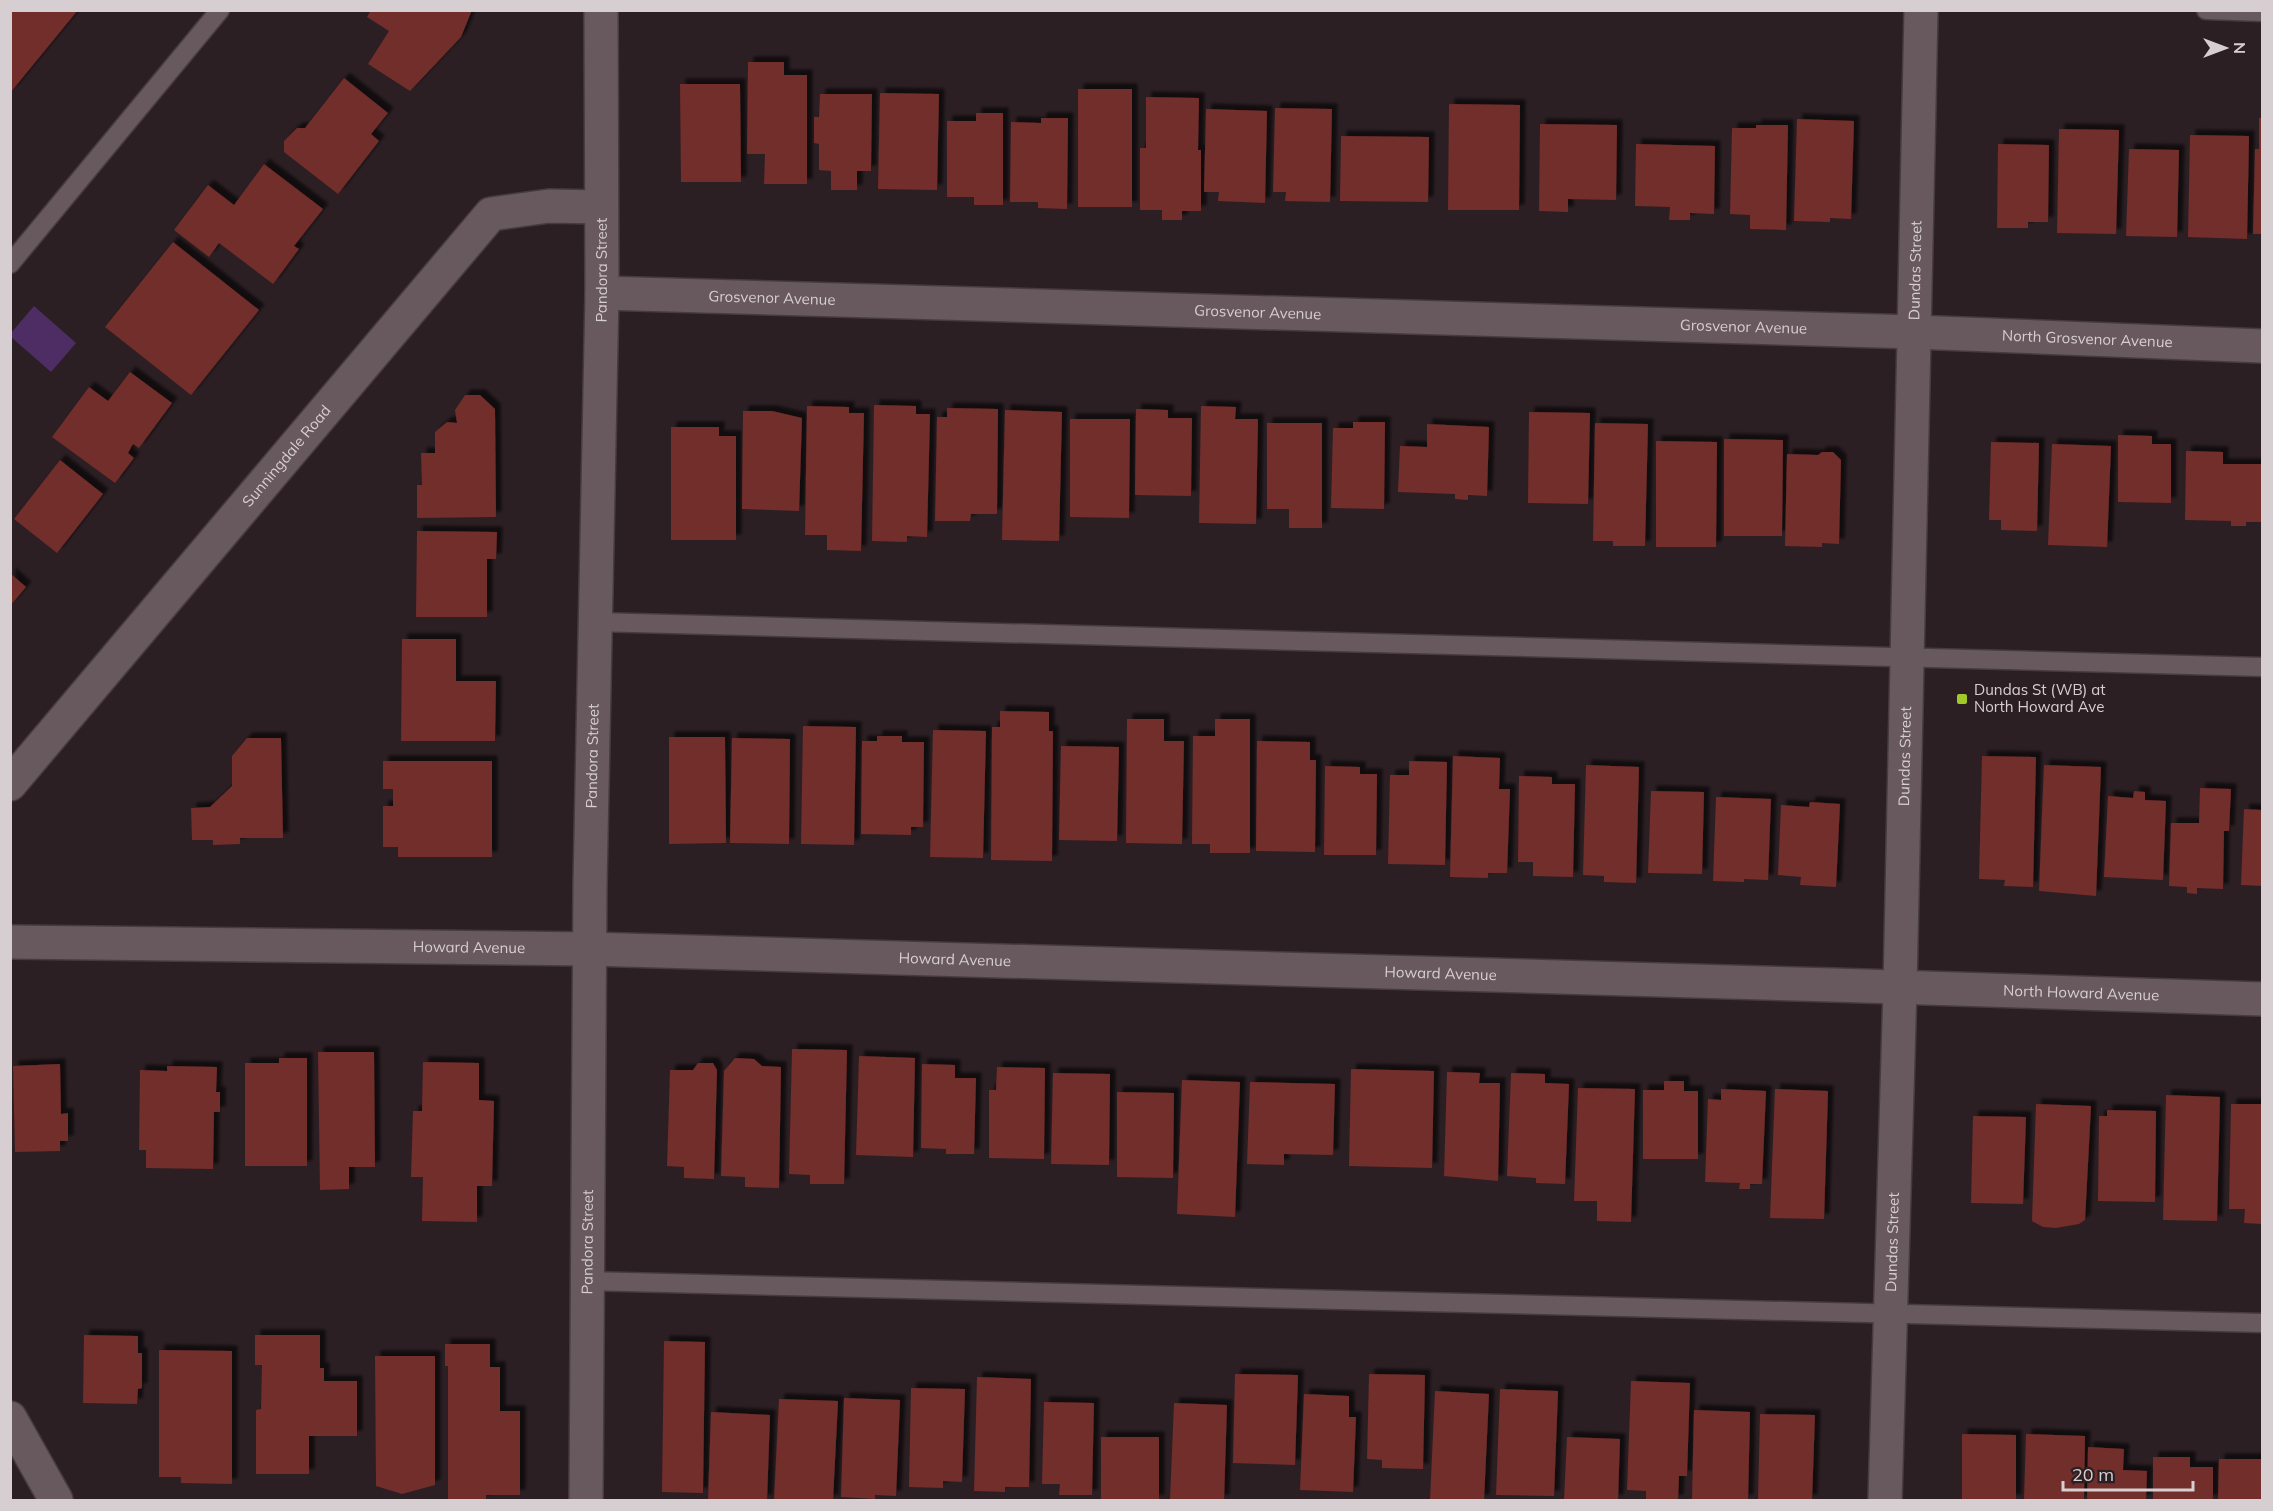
<svg xmlns="http://www.w3.org/2000/svg" width="2273" height="1511" font-family="Mulish,sans-serif">
<style>
.water{fill:#4e2d65}
.building{fill:#722d2c;filter:url(#shadow)}
.lines{fill:none;stroke-linecap:round;stroke-linejoin:round}
.lane-casing{stroke:#463c3f;stroke-width:21}
.street-casing{stroke:#463c3f;stroke-width:36}
.secondary-casing{stroke:#463c3f;stroke-width:36}
.lane{stroke:#67595d;stroke-width:18}
.street{stroke:#67595d;stroke-width:33}
.secondary{stroke:#67595d;stroke-width:33}
.poi-dot{fill:#a1c92a;stroke:#2b1f23;stroke-width:2}
.labels{text-anchor:middle;stroke-width:4.5;stroke-linejoin:round;paint-order:stroke}
.street-label{font-size:15px;fill:#d7ced1;stroke:#2b1f23}
.poi-label{font-size:15px;fill:#d7ced1;stroke:#2b1f23;text-anchor:start}
</style>
<defs>
<filter id="shadow"><feDropShadow dx="5.5" dy="-5.5" stdDeviation="1.5" flood-color="#0009"/></filter>
</defs>
<rect width="100%" height="100%" fill="#2b1f23"/>
<!-- water -->
<polygon class="water" points="34,306 76,343 51,372 11,337 11,333"/>
<!-- building -->
<g class="building">
<polygon points="10,10 78,10 10,93"/>
<polygon points="371,10 472,10 461,37 410,91 368,64 389,31 367,17"/>
<polygon points="748,62 784,62 784,75 807,75 807,184 764,184 765,154 747,154"/>
<polygon points="344,78 388,113 371,134 379,141 338,194 284,152 284,141 297,128 305,128"/>
<polygon points="680,84 740,84 741,182 681,182"/>
<rect x="1078" y="89" width="54" height="118"/>
<polygon points="880,93 939,94 937,190 878,189"/>
<polygon points="820,94 872,94 871,171 857,171 857,190 831,190 831,171 819,170 819,144 814,143 814,117 819,117"/>
<polygon points="1146,97 1199,98 1198,150 1201,150 1201,211 1182,211 1182,220 1162,220 1162,210 1140,210 1140,148 1146,148"/>
<polygon points="1449,104 1520,105 1519,210 1448,210"/>
<polygon points="1275,108 1332,109 1330,202 1285,201 1286,192 1273,192"/>
<polygon points="1206,109 1267,111 1265,203 1218,201 1219,192 1204,192"/>
<polygon points="976,113 1003,113 1003,205 974,205 974,197 947,197 947,121 976,121"/>
<polygon points="1041,118 1068,118 1067,209 1038,208 1038,202 1010,202 1011,122 1041,123"/>
<polygon points="2259,118 2262,118 2262,234 2253,234 2255,149 2259,149"/>
<polygon points="1797,119 1854,121 1851,219 1830,218 1830,222 1794,221"/>
<polygon points="1540,124 1617,125 1616,200 1568,199 1568,212 1539,211"/>
<polygon points="1756,125 1788,125 1786,230 1750,229 1750,215 1730,214 1732,128 1756,128"/>
<polygon points="2059,129 2119,130 2116,234 2057,233"/>
<polygon points="2190,135 2249,136 2247,239 2188,237"/>
<polygon points="1341,136 1429,137 1428,202 1340,201"/>
<polygon points="1636,144 1715,146 1714,214 1690,213 1690,220 1669,220 1670,207 1635,206"/>
<polygon points="1998,144 2049,145 2048,222 2028,222 2028,228 1997,228"/>
<polygon points="2129,149 2179,150 2177,237 2126,236"/>
<polygon points="264,164 323,209 294,246 299,249 273,284 219,243 209,257 174,230 208,185 234,205"/>
<polygon points="173,242 259,310 191,395 105,327"/>
<polygon points="130,372 172,403 139,448 133,444 128,453 134,458 115,483 52,437 89,387 108,401"/>
<polygon points="465,395 480,395 495,409 496,517 417,518 417,485 422,485 421,453 435,453 435,432 447,422 457,423 455,410"/>
<polygon points="874,405 916,406 916,414 930,414 927,537 907,536 907,542 872,541"/>
<polygon points="807,406 849,407 849,413 864,413 861,551 827,550 827,535 805,535"/>
<polygon points="1201,406 1236,407 1235,419 1258,419 1256,524 1199,523"/>
<polygon points="947,408 998,409 997,514 971,514 970,521 935,521 937,417 947,417"/>
<polygon points="1136,409 1168,410 1168,418 1192,418 1191,496 1135,495"/>
<polygon points="1005,410 1062,412 1059,541 1002,540"/>
<polygon points="743,411 772,411 802,418 799,511 742,509"/>
<polygon points="1529,412 1590,413 1588,504 1528,503"/>
<polygon points="1070,419 1130,419 1129,518 1070,517"/>
<polygon points="1353,422 1385,422 1384,509 1331,508 1333,428 1353,428"/>
<polygon points="1267,423 1322,423 1322,528 1289,528 1289,509 1267,509"/>
<polygon points="1595,423 1648,424 1645,546 1613,546 1613,541 1593,541"/>
<polygon points="1427,424 1489,427 1487,496 1468,495 1468,500 1455,499 1455,494 1398,492 1400,446 1427,447"/>
<polygon points="671,427 719,427 719,436 736,436 736,540 671,540"/>
<polygon points="2118,435 2152,436 2152,444 2171,444 2171,503 2118,502"/>
<polygon points="1724,439 1783,440 1782,536 1724,536"/>
<polygon points="1656,441 1717,442 1716,547 1656,547"/>
<polygon points="1991,442 2039,443 2037,531 2001,530 2001,520 1989,520"/>
<polygon points="2052,444 2111,446 2107,547 2048,545"/>
<polygon points="2186,451 2223,452 2223,464 2262,464 2262,522 2246,522 2246,526 2231,526 2231,521 2185,520"/>
<polygon points="1822,452 1833,452 1841,460 1839,544 1822,543 1822,547 1785,546 1787,454 1818,455"/>
<polygon points="60,460 103,494 57,553 14,519"/>
<polygon points="417,531 497,532 496,559 487,559 487,617 416,617"/>
<polygon points="10,573 26,587 10,606"/>
<polygon points="402,639 456,639 456,681 496,681 495,741 401,741"/>
<polygon points="1000,711 1049,712 1049,731 1053,731 1052,861 991,860 992,727 1000,727"/>
<polygon points="1127,719 1164,719 1164,741 1184,741 1182,844 1126,843"/>
<polygon points="1215,719 1250,719 1250,853 1210,853 1210,844 1192,844 1193,736 1215,736"/>
<polygon points="803,726 856,727 854,845 801,844"/>
<polygon points="933,730 986,731 983,858 930,857"/>
<polygon points="877,736 902,736 902,742 924,742 923,827 911,827 911,835 861,834 862,741 877,741"/>
<polygon points="669,737 725,737 726,843 669,844"/>
<polygon points="247,738 281,738 283,838 240,838 240,844 213,845 213,840 192,840 191,808 210,807 232,786 232,756"/>
<polygon points="732,738 790,739 789,844 730,843"/>
<polygon points="1257,741 1310,742 1310,760 1316,760 1315,852 1256,851"/>
<polygon points="1061,746 1119,747 1117,841 1059,840"/>
<polygon points="1453,756 1500,758 1499,789 1510,789 1507,873 1488,873 1488,878 1450,877"/>
<polygon points="1982,756 2036,757 2033,887 2004,886 2005,880 1979,879"/>
<polygon points="383,761 492,761 492,857 398,857 398,847 383,847 383,806 393,806 393,789 383,789"/>
<polygon points="1409,761 1447,762 1445,865 1388,864 1390,775 1409,775"/>
<polygon points="1586,765 1639,767 1636,883 1604,882 1604,876 1583,875"/>
<polygon points="2044,765 2101,767 2096,896 2039,891"/>
<polygon points="1325,766 1360,767 1360,774 1377,774 1376,855 1324,855"/>
<polygon points="1519,776 1552,777 1552,784 1575,784 1573,877 1533,876 1533,862 1518,862"/>
<polygon points="2200,788 2231,789 2229,831 2224,831 2223,889 2197,888 2197,894 2187,893 2187,887 2169,886 2171,823 2199,823"/>
<polygon points="1651,791 1704,792 1702,874 1648,873"/>
<polygon points="2134,791 2145,792 2145,800 2166,801 2163,880 2104,877 2108,796 2133,798"/>
<polygon points="1716,797 1771,799 1768,880 1744,879 1744,882 1713,881"/>
<polygon points="1810,802 1840,804 1836,887 1800,885 1801,877 1778,875 1781,805 1809,807"/>
<polygon points="2244,809 2262,810 2262,886 2241,885"/>
<polygon points="792,1049 847,1050 844,1184 810,1184 810,1175 789,1174"/>
<polygon points="318,1052 374,1052 375,1167 349,1167 349,1189 320,1190"/>
<polygon points="859,1056 915,1058 913,1157 856,1155"/>
<polygon points="279,1058 307,1058 307,1166 245,1166 245,1063 279,1063"/>
<polygon points="735,1058 754,1059 762,1066 781,1067 779,1188 745,1187 745,1177 721,1176 724,1071"/>
<polygon points="423,1062 479,1063 479,1100 494,1101 492,1186 477,1186 477,1222 422,1221 423,1177 411,1177 413,1111 422,1111"/>
<polygon points="698,1063 713,1063 717,1070 714,1179 684,1178 684,1167 667,1166 670,1070 693,1070"/>
<polygon points="60,1064 61,1114 68,1113 68,1141 60,1141 60,1151 15,1152 13,1066"/>
<polygon points="922,1064 955,1065 955,1078 976,1078 974,1154 946,1154 946,1149 921,1148"/>
<polygon points="167,1066 217,1067 216,1092 220,1092 220,1112 214,1112 213,1169 146,1168 146,1150 139,1150 140,1070 167,1071"/>
<polygon points="997,1067 1045,1068 1044,1159 989,1158 989,1090 996,1090"/>
<polygon points="1351,1069 1434,1071 1432,1168 1349,1166"/>
<polygon points="1447,1072 1480,1073 1479,1083 1500,1083 1498,1181 1444,1176"/>
<polygon points="1053,1073 1110,1074 1109,1165 1051,1164"/>
<polygon points="1511,1073 1545,1074 1545,1083 1569,1084 1565,1184 1536,1183 1536,1178 1507,1176"/>
<polygon points="1182,1080 1240,1082 1235,1217 1177,1214"/>
<polygon points="1664,1081 1684,1081 1684,1091 1698,1091 1698,1159 1643,1159 1643,1090 1664,1090"/>
<polygon points="1250,1082 1335,1084 1333,1155 1284,1154 1284,1165 1247,1164"/>
<polygon points="1578,1088 1635,1089 1631,1222 1597,1221 1597,1201 1574,1201"/>
<polygon points="1721,1089 1766,1091 1762,1184 1750,1184 1750,1189 1739,1189 1740,1183 1705,1182 1708,1099 1721,1100"/>
<polygon points="1775,1089 1828,1091 1824,1219 1770,1218"/>
<polygon points="1117,1092 1174,1093 1173,1178 1117,1177"/>
<polygon points="2166,1095 2220,1097 2217,1221 2163,1220"/>
<polygon points="2036,1104 2091,1106 2085,1220 2079,1224 2056,1228 2043,1227 2032,1221"/>
<polygon points="2231,1104 2262,1104 2262,1224 2244,1223 2245,1209 2229,1209"/>
<polygon points="2107,1110 2156,1111 2155,1202 2098,1201 2099,1116 2107,1116"/>
<polygon points="1973,1116 2026,1117 2023,1204 1971,1203"/>
<polygon points="84,1335 138,1336 138,1353 142,1353 142,1388 138,1389 137,1404 83,1403"/>
<polygon points="255,1335 320,1335 320,1368 324,1368 324,1381 357,1381 357,1436 309,1436 309,1474 256,1474 256,1410 261,1409 262,1365 255,1365"/>
<polygon points="664,1341 705,1342 703,1493 662,1492"/>
<polygon points="445,1344 490,1344 490,1367 500,1367 500,1411 520,1411 520,1495 486,1495 486,1500 448,1500 448,1366 445,1366"/>
<polygon points="159,1350 232,1351 232,1484 181,1483 181,1477 159,1477"/>
<polygon points="375,1356 435,1356 435,1485 402,1494 376,1486"/>
<polygon points="1235,1374 1298,1375 1295,1465 1233,1463"/>
<polygon points="1369,1374 1425,1375 1423,1469 1382,1468 1382,1460 1367,1459"/>
<polygon points="977,1377 1031,1379 1029,1487 1005,1487 1005,1492 974,1491"/>
<polygon points="1631,1381 1690,1383 1687,1476 1679,1476 1678,1500 1646,1500 1646,1491 1627,1490"/>
<polygon points="911,1388 965,1389 962,1482 943,1481 943,1488 909,1487"/>
<polygon points="1500,1389 1558,1391 1554,1496 1496,1495"/>
<polygon points="1435,1391 1489,1394 1484,1500 1430,1500"/>
<polygon points="1304,1394 1349,1396 1349,1417 1356,1417 1353,1492 1300,1490"/>
<polygon points="844,1398 900,1400 896,1496 875,1495 875,1499 841,1497"/>
<polygon points="779,1399 838,1401 833,1500 774,1500"/>
<polygon points="1044,1402 1094,1403 1092,1495 1059,1495 1060,1484 1042,1484"/>
<polygon points="1174,1403 1227,1405 1224,1500 1170,1500"/>
<polygon points="1694,1410 1750,1412 1748,1500 1692,1500"/>
<polygon points="711,1412 770,1415 767,1500 708,1500"/>
<polygon points="1760,1414 1815,1415 1812,1500 1758,1500"/>
<polygon points="1962,1434 2016,1435 2016,1500 1962,1500"/>
<polygon points="2026,1434 2085,1436 2084,1500 2024,1500"/>
<rect x="1101" y="1437" width="58" height="63"/>
<polygon points="1567,1437 1620,1439 1618,1500 1564,1500"/>
<polygon points="2088,1447 2124,1449 2123,1470 2147,1471 2146,1500 2087,1500"/>
<polygon points="2153,1457 2190,1457 2190,1467 2213,1467 2213,1500 2153,1500"/>
<polygon points="2219,1459 2262,1459 2262,1500 2218,1500"/>
</g>
<g class="lines">
<!-- lane casing -->
<g class="lane-casing">
<g id="lane">
<polyline points="2206,10 2262,12"/>
<polyline points="10,264 220,10"/>
<polyline points="596,622 2262,667"/>
<polyline points="586,1281 2262,1323"/>
</g>
</g>
<!-- street casing -->
<g class="street-casing">
<g id="street">
<path id="s1" d="M602 293 1914 332 2262 346"/>
<path id="s2" d="M10 784 491 214 549 206 601 207"/>
<path id="s3" d="M10 942 589 949 1833 985 2262 999"/>
<polyline points="10,1418 56,1500"/>
<path id="s4" d="M586 1500 590 885 602 293 601 10"/>
</g>
</g>
<!-- secondary casing -->
<g class="secondary-casing">
<g id="secondary">
<path id="s5" d="M1885 1500 1900 988 1921 10"/>
</g>
</g>
<!-- lane -->
<use href="#lane" class="lane"/>
<!-- street -->
<use href="#street" class="street"/>
<!-- secondary -->
<use href="#secondary" class="secondary"/>
</g>
<!-- markers -->
<rect class="poi-dot" x="1956" y="693" width="12" height="12" rx="3"/>
<g class="labels">
<!-- street labels -->
<g class="street-label">
<text dy="5" stroke="none"><textPath href="#s4" startOffset="1230">Pandora Street</textPath></text>
<text dy="5" stroke="none"><textPath href="#s5" startOffset="1230">Dundas Street</textPath></text>
<text dy="5" stroke="none"><textPath href="#s1" startOffset="170">Grosvenor Avenue</textPath></text>
<text dy="5" stroke="none"><textPath href="#s1" startOffset="656">Grosvenor Avenue</textPath></text>
<text dy="5" stroke="none"><textPath href="#s1" startOffset="1142">Grosvenor Avenue</textPath></text>
<text dy="5" stroke="none"><textPath href="#s1" startOffset="1486">North Grosvenor Avenue</textPath></text>
<text dy="5" stroke="none"><textPath href="#s2" startOffset="429">Sunningdale Road</textPath></text>
<text dy="5" stroke="none"><textPath href="#s4" startOffset="744">Pandora Street</textPath></text>
<text dy="5" stroke="none"><textPath href="#s5" startOffset="744">Dundas Street</textPath></text>
<text dy="5" stroke="none"><textPath href="#s3" startOffset="459">Howard Avenue</textPath></text>
<text dy="5" stroke="none"><textPath href="#s3" startOffset="945">Howard Avenue</textPath></text>
<text dy="5" stroke="none"><textPath href="#s3" startOffset="1431">Howard Avenue</textPath></text>
<text dy="5" stroke="none"><textPath href="#s3" startOffset="2072">North Howard Avenue</textPath></text>
<text dy="5" stroke="none"><textPath href="#s4" startOffset="258">Pandora Street</textPath></text>
<text dy="5" stroke="none"><textPath href="#s5" startOffset="258">Dundas Street</textPath></text>
</g>
<!-- poi labels -->
<g class="poi-label">
<text x="1974" y="695">Dundas St (WB) at<tspan x="1974" dy="17">North Howard Ave</tspan></text>
</g>
</g>
<!-- border -->
<rect width="2273" height="1511" fill="none" stroke="#d7ced1" stroke-width="24"/>
<!-- north arrow -->
<g transform="translate(2225 48) rotate(90)" stroke="#2b1f23" stroke-width="4.5" paint-order="stroke">
<path d="M0-4.5L10 22L0 15L-10 22Z" fill="#d7ced1"/>
<text y="-9" font-size="16" font-weight="bold" text-anchor="middle" fill="#d7ced1">N</text>
</g>
<!-- scale -->
<path d="M2063 1481v9h130v-9" fill="none" stroke="#d7ced1" stroke-width="3"/>
<text x="2072" y="1481" font-size="18" fill="#d7ced1" stroke="#2b1f23" stroke-width="4.5" paint-order="stroke">20 m</text>
</svg>
